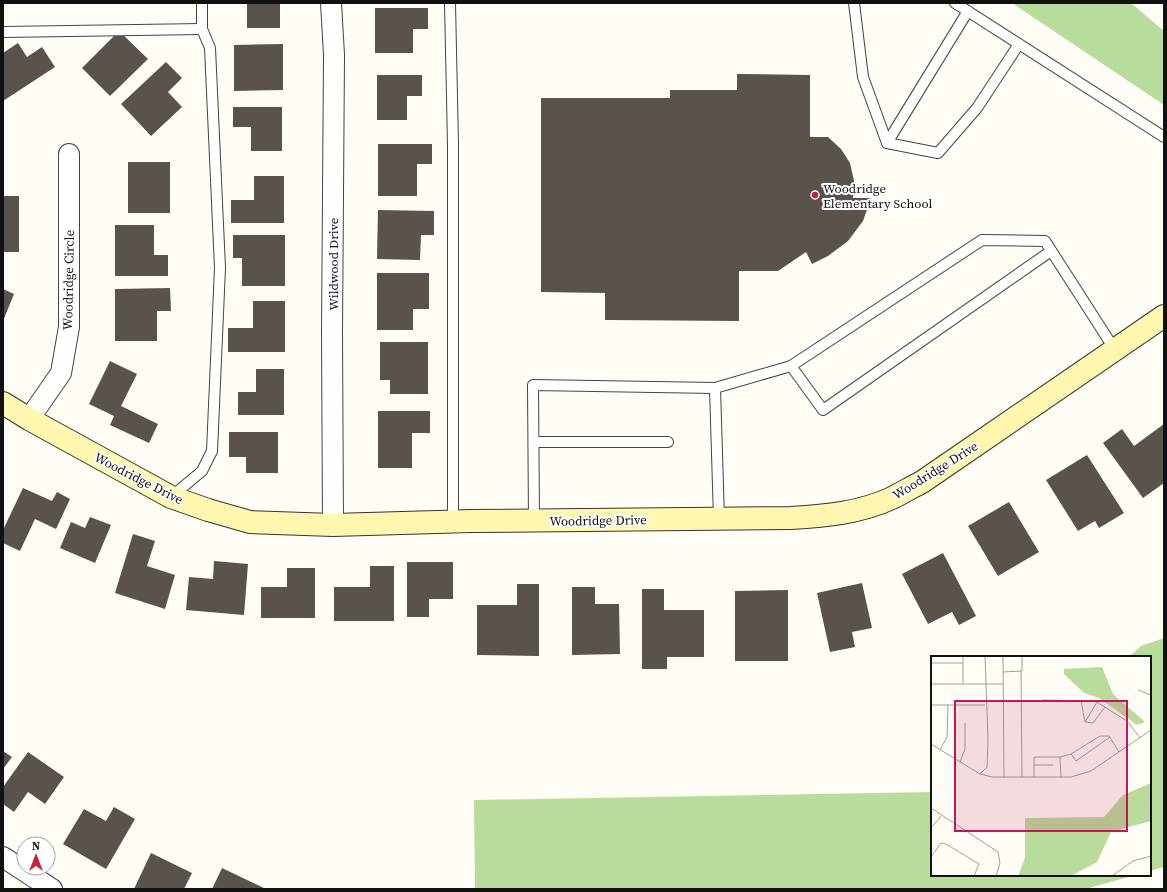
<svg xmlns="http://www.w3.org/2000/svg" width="1167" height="892" font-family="'Source Serif 4',serif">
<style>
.forest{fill:#b9dc9c}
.building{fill:#5a524d}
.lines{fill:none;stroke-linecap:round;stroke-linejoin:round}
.lane-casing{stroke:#444;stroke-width:12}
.street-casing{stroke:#444;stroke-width:22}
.secondary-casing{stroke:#333;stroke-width:24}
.lane{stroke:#fff;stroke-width:10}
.street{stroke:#fff;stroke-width:20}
.secondary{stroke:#fff6b0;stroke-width:22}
.poi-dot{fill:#c4262e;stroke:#fff;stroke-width:1.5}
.labels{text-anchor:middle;stroke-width:4;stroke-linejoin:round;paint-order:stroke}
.poi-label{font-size:13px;fill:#111;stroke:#fff;text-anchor:start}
.street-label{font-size:13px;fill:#111;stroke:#fff}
.inset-road{fill:none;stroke:#a09f9a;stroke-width:1}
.view{fill:#c2185b;fill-opacity:0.15;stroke:#c2185b;stroke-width:2}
.inset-edge{fill:none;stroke:#111;stroke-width:2}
</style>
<rect width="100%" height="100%" fill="#fffdf5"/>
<!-- forest -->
<g class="forest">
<polygon points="1012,3 1131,3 1164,31 1164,105"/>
<polygon points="1164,638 1164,867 1150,871 1150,657 1129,657 1141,646"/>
<polygon points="932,792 932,875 1136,875 1085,889 475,889 474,800"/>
</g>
<!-- building -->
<g class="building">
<rect x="247" y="3" width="33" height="25"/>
<polygon points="375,8 428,8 428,29 413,29 413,53 375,53"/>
<polygon points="119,31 148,59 110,96 82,68"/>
<polygon points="18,43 27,57 42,47 55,67 3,101 3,53"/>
<polygon points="283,44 283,90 234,91 234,45"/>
<polygon points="166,62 182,78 168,92 182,107 151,136 121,104"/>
<polygon points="737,74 810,75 810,137 828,137 841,149 850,163 854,181 853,198 871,198 863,221 848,241 828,256 812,264 806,252 778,271 739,271 739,321 605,320 605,293 541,292 541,98 670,98 670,90 737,90"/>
<polygon points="377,75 422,75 422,96 407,96 407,120 377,120"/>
<polygon points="233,107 282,107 282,151 251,151 251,127 233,127"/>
<polygon points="378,144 432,144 432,164 417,164 417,196 378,196"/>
<rect x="128" y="162" width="42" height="51"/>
<polygon points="254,176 284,176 284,223 231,223 231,200 254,200"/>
<rect x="3" y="196" width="16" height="56"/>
<polygon points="378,210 434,211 434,235 421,235 420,260 377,259"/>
<polygon points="115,225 154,225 154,255 168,255 168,276 115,276"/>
<polygon points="233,235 285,235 285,286 242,286 242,258 233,258"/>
<polygon points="377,273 429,273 429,309 413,309 413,330 377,330"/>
<polygon points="170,288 171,311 157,311 157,341 115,341 115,289"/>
<polygon points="3,289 14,294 3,321"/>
<polygon points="253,301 285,301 285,352 228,352 228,328 253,328"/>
<polygon points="380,342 428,342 428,394 390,394 390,380 380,380"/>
<polygon points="110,361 137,374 121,406 158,424 149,443 110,425 114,416 89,404"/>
<polygon points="256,369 284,369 284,415 238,415 238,392 256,392"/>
<polygon points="378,411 430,411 430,433 412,433 412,468 378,468"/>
<polygon points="1164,424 1164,483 1143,498 1103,443 1122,429 1134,446"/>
<polygon points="229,432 278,432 278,473 246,473 246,457 229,457"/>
<polygon points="1087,455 1124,513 1099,528 1095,521 1078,531 1046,480"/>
<polygon points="23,488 52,501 57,492 70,499 56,529 35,519 20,551 3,543 3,530"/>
<polygon points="1009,502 1039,552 998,576 968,526"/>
<polygon points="90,517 111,525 95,563 60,548 71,522 85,528"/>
<polygon points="133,534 155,541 147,566 175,575 165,609 115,593"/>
<polygon points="943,553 976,616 959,625 952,612 928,624 902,574"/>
<polygon points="214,561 248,564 244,615 186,610 189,577 213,579"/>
<polygon points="407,562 453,562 453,599 429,599 429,617 407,617"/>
<polygon points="370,566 394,566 394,621 334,621 334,587 370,587"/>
<polygon points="287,568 315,568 315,618 261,618 261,587 287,587"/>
<polygon points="862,583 872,628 852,632 855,647 830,652 817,593"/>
<polygon points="517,584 539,584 539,656 477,655 477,605 517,605"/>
<polygon points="572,587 595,587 595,604 619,604 620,654 572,655"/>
<polygon points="642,589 664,589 664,610 704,610 704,657 667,657 667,669 642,669"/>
<polygon points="788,590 788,661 735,661 735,591"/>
<polygon points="3,751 12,757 3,769"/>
<polygon points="28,752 64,777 45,804 28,792 14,812 3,804 3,787"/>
<polygon points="114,807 135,819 106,869 63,844 84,809 106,821"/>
<polygon points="151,853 192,873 184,889 134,889"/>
<polygon points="222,868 266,889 212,889"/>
</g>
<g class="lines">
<!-- lane casing -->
<g class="lane-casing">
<g id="lane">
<polyline points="450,3 453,145 453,522"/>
<polyline points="854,3 863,77 887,143 938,153 977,108 1019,44"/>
<polyline points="955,3 1164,137"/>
<polyline points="3,32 202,29"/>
<polyline points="887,143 968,11"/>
<polyline points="791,366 823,410 1051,251"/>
<polyline points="715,388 719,519"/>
<polyline points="534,442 668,442"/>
<polyline points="171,497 202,471 212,451 220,268 210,48 202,29 202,3"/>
<polyline points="534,521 533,385 715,388 791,366 982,240 1045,241 1115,350"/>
</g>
</g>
<!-- street casing -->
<g class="street-casing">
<g id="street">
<polyline points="331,3 334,55 332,333 333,525"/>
<polyline points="29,419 61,373 69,327 69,154"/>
<polyline points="3,857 52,889"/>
</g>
</g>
<!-- secondary casing -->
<g class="secondary-casing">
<path id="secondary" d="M3 403 29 419 171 497 208 510 250 522 333 525 471 521 791 518C825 516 860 513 892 498 902 493 912 487 922 482L1164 316"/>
</g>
<!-- lane -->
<use href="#lane" class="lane"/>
<!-- street -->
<use href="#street" class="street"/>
<!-- secondary -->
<use href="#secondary" class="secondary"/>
</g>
<!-- markers -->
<circle class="poi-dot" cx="815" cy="195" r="4"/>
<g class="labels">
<!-- poi labels -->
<g class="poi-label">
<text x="823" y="193">Woodridge<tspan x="823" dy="15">Elementary School</tspan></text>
</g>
<!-- street labels -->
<g class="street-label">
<text transform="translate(333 264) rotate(-90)" y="5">Wildwood Drive</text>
<text transform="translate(68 280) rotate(-89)" y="5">Woodridge Circle</text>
<text transform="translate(935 470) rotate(-32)" y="5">Woodridge Drive</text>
<text transform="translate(139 478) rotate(27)" y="5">Woodridge Drive</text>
<text transform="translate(598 520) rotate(-1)" y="5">Woodridge Drive</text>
</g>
</g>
<!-- overview -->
<g transform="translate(931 656)">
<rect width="220" height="220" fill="#fffdf5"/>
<path d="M171 11 182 38 214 66 206 69 168 42 153 37 133 18V13ZM220 127V165L180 176 166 206 140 220H87L94 202V162L173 161 192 139Z" fill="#b9dc9c"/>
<path class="inset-road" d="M32 0V27M72 0 73 122M0 7H32M90 15 91 121M72 16 91 15V0M0 28H72M207 34 220 39M111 44 164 45 196 65 209 82M150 44 154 66 162 67 174 51M0 49H54M154 66 166 46M0 88 49 118 61 121H140L160 115 220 74M9 94 16 81 17 49M140 98 145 105 179 81M129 101 130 121M29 106 34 93V67M103 109H122M49 118 56 111 57 84 54 0M103 121V101H129L140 98 169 80H178L188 96M0 152 67 196 69 207 65 220M0 172 10 160M0 201 10 187 15 188 48 208 43 220M181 220 202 205 220 200"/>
<path class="view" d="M24 45H196V175H24Z"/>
<rect width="220" height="220" class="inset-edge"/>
</g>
<!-- border -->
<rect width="1167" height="892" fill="none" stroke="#111111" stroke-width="8"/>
<!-- north arrow -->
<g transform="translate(36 856)"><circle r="19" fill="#ffffff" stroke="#a0a0a0"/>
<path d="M0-3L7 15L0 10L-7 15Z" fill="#c4262e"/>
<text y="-6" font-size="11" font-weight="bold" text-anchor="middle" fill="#111111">N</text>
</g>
</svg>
